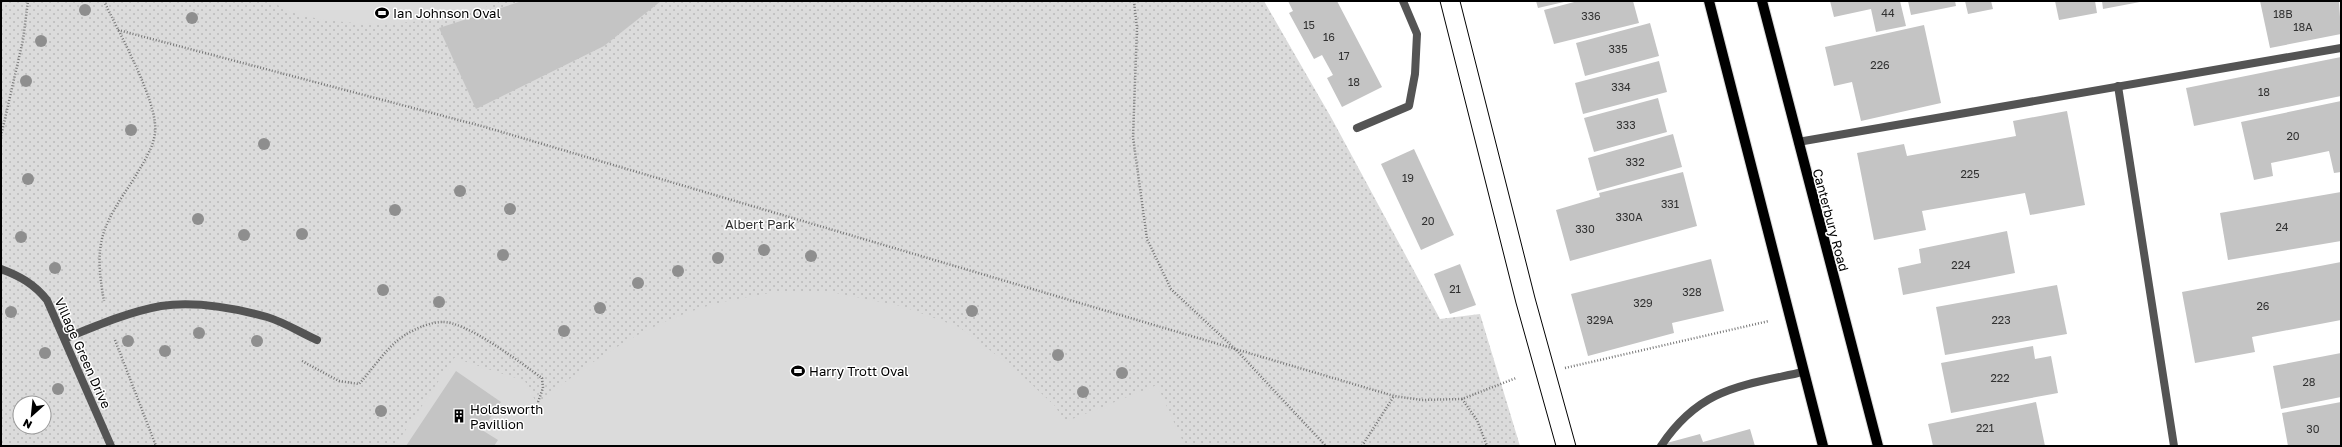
<svg xmlns="http://www.w3.org/2000/svg" width="2342" height="447" font-family="'Golos Text',sans-serif">
<style>
.park{fill:url(#park-dots);fill-rule:evenodd}
.pitch{fill:#dbdbdb}
.building{fill:#c4c4c4}
.lines{fill:none;stroke-linecap:round;stroke-linejoin:round}
.primary-casing{stroke:#dbdbdb;stroke-width:12}
.path{stroke:#767676;stroke-width:2.5;stroke-dasharray:1 2;stroke-linecap:butt}
.service{stroke:#545454;stroke-width:8}
.minor{stroke:#545454;stroke-width:8}
.primary{stroke:#000;stroke-width:10}
.tram{stroke:#000;stroke-width:1}
.tree{fill:#8e8e8e}
.labels{text-anchor:middle;stroke-width:3;stroke-linejoin:round;paint-order:stroke}
.number-label{font-size:11px;fill:#313131}
.poi-label{font-size:13px;fill:#000;stroke:#fff;text-anchor:start}
.street-label{font-size:13px;fill:#000;stroke:#fff}
.park-label{font-size:13px;fill:#323232;stroke:#fff}
</style>
<defs>
<pattern id="park-dots" width="8" height="8" patternUnits="userSpaceOnUse"><rect width="8" height="8" fill="#dbdbdb"/><path d="M2 2h.1M6 6h.1" fill="none" stroke="#bababa" stroke-width="1.8" stroke-linecap="round"/></pattern>
</defs>
<rect width="100%" height="100%" fill="#fff"/>
<!-- park -->
<path class="park" d="M1 1H1264L1332 119 1440 319 1480 314 1520 446H1ZM20 403H44V427H20Z"/>
<!-- pitch -->
<g class="pitch">
<path d="M270 1H502C445 25 361 30 301 15 291 13 280 6 270 1Z"/>
<path d="M775 292 836 293 901 306 959 327 1015 369 1055 406 1065 422 1157 385 1185 446H395L454 358 525 381 537 404C587 364 639 328 701 308 724 300 751 297 775 292Z"/>
</g>
<!-- building -->
<g class="building">
<polygon points="522,1 661,1 604,46 476,109 439,28"/>
<polygon points="1288,1 1337,1 1382,87 1342,107 1327,78 1333,75 1322,55 1314,59 1289,13 1293,11"/>
<polygon points="1536,1 1564,1 1564,2 1538,8"/>
<polygon points="1578,1 1633,1 1639,23 1554,44 1544,10"/>
<polygon points="1830,1 1900,1 1906,26 1876,32 1871,9 1834,17"/>
<polygon points="1908,1 1955,1 1956,6 1911,15"/>
<polygon points="1965,1 1991,1 1993,9 1968,14"/>
<polygon points="2055,1 2095,1 2097,13 2059,20"/>
<polygon points="2102,1 2140,1 2140,2 2103,9"/>
<polygon points="2260,1 2339,1 2341,34 2270,48"/>
<polygon points="1650,23 1659,56 1585,76 1576,43"/>
<polygon points="1924,25 1941,103 1861,121 1852,82 1834,86 1825,47"/>
<polygon points="2341,57 2341,96 2194,126 2186,88"/>
<polygon points="1659,61 1667,92 1583,114 1575,83"/>
<polygon points="1658,98 1667,132 1594,152 1584,118"/>
<polygon points="2341,101 2341,172 2334,173 2329,151 2271,163 2273,176 2254,180 2241,122"/>
<polygon points="2067,111 2085,205 2030,215 2025,193 1922,211 1926,230 1874,240 1857,153 1904,144 1907,156 2016,136 2013,121"/>
<polygon points="1673,134 1682,167 1597,191 1588,158"/>
<polygon points="1414,149 1454,235 1421,250 1381,164"/>
<polygon points="1683,172 1697,226 1570,261 1556,210 1600,197 1599,193"/>
<polygon points="2341,192 2341,241 2228,260 2220,213"/>
<polygon points="2007,231 2015,273 1903,295 1898,268 1921,263 1919,249"/>
<polygon points="1711,259 1724,311 1672,323 1674,333 1588,356 1571,294"/>
<polygon points="2341,262 2341,320 2252,337 2255,352 2195,363 2182,292"/>
<polygon points="1460,264 1476,305 1450,314 1434,274"/>
<polygon points="2057,285 2067,334 1945,355 1936,307"/>
<polygon points="2033,346 2035,359 2051,356 2058,393 1951,413 1941,363"/>
<polygon points="2341,353 2341,397 2281,409 2273,366"/>
<polygon points="456,371 501,402 482,430 498,440 494,446 406,446"/>
<polygon points="2036,402 2045,446 1933,446 1928,424"/>
<polygon points="2341,402 2341,445 2288,446 2282,413"/>
<polygon points="1750,429 1755,446 1664,446 1663,444 1700,434 1703,442"/>
</g>
<g class="lines">
<!-- primary casing -->
<g class="primary-casing">
<g id="primary">
<polyline points="1709,1 1823,446"/>
<polyline points="1762,1 1878,446"/>
</g>
</g>
<!-- path -->
<g class="path">
<path d="M104 1C118 31 159 103 155 133 153 149 143 163 135 177 102 227 93 240 104 301"/>
<polyline points="1134,1 1137,28 1133,137 1147,239 1171,289 1238,352 1326,446"/>
<polyline points="118,30 485,127 1394,396 1422,400 1462,399 1516,378"/>
<polyline points="1,136 23,40 28,1"/>
<polyline points="115,340 156,446"/>
<path d="M302 361 339 381 359 384C373 369 387 346 405 335 415 329 430 322 442 322 466 321 521 363 542 378L543 388 537 405"/>
<polyline points="1565,368 1769,321"/>
<polyline points="1462,399 1477,420 1487,446"/>
<polyline points="1362,446 1394,396"/>
</g>
<!-- service -->
<g class="service">
<polyline points="2118,86 2174,446"/>
<polyline points="1357,128 1409,106 1415,74 1417,34 1403,1"/>
<polyline points="1798,142 2341,48"/>
<path d="M66 338C96 326 128 312 161 306 195 301 234 308 267 317 284 322 301 333 317 340"/>
<path d="M1661 446C1700 388 1740 386 1803 372"/>
</g>
<!-- minor -->
<path class="minor" d="M1 269C20 276 34 284 47 300L111 446"/>
<!-- primary -->
<use href="#primary" class="primary"/>
<!-- tram -->
<g class="tram">
<polyline points="1440,1 1516,303 1556,446"/>
<polyline points="1460,1 1535,298 1576,446"/>
</g>
</g>
<!-- trees -->
<g class="tree">
<circle cx="85" cy="10" r="6"/>
<circle cx="192" cy="18" r="6"/>
<circle cx="41" cy="41" r="6"/>
<circle cx="26" cy="81" r="6"/>
<circle cx="131" cy="130" r="6"/>
<circle cx="264" cy="144" r="6"/>
<circle cx="28" cy="179" r="6"/>
<circle cx="460" cy="191" r="6"/>
<circle cx="510" cy="209" r="6"/>
<circle cx="395" cy="210" r="6"/>
<circle cx="198" cy="219" r="6"/>
<circle cx="302" cy="234" r="6"/>
<circle cx="244" cy="235" r="6"/>
<circle cx="21" cy="237" r="6"/>
<circle cx="764" cy="250" r="6"/>
<circle cx="503" cy="255" r="6"/>
<circle cx="811" cy="256" r="6"/>
<circle cx="718" cy="258" r="6"/>
<circle cx="55" cy="268" r="6"/>
<circle cx="678" cy="271" r="6"/>
<circle cx="638" cy="283" r="6"/>
<circle cx="383" cy="290" r="6"/>
<circle cx="439" cy="302" r="6"/>
<circle cx="600" cy="308" r="6"/>
<circle cx="972" cy="311" r="6"/>
<circle cx="11" cy="312" r="6"/>
<circle cx="564" cy="331" r="6"/>
<circle cx="199" cy="333" r="6"/>
<circle cx="128" cy="341" r="6"/>
<circle cx="257" cy="341" r="6"/>
<circle cx="165" cy="351" r="6"/>
<circle cx="45" cy="353" r="6"/>
<circle cx="1058" cy="355" r="6"/>
<circle cx="1122" cy="373" r="6"/>
<circle cx="58" cy="389" r="6"/>
<circle cx="1083" cy="392" r="6"/>
<circle cx="381" cy="411" r="6"/>
</g>
<!-- icons -->
<defs>
<g id="stadium-bare" transform="scale(1.08)"><path d="M0-5a6.5 5 0 1 0 0 10a6.5 5 0 1 0 0-10ZM-3.5-1.8h7v3.6h-7Z" fill="#000" stroke="#fff" stroke-width="2.5" paint-order="stroke"/></g>
<g id="building-bare" transform="scale(1.08)"><path d="M-4-6H4V6H1V3H-1V6H-4ZM-2.5-4.3h1.7v1.8h-1.7ZM.8-4.3h1.7v1.8H.8ZM-2.5-1h1.7V.8h-1.7ZM.8-1h1.7V.8H.8Z" fill="#000" stroke="#fff" stroke-width="2.5" paint-order="stroke"/></g>
</defs>
<g fill-rule="evenodd">
<use href="#stadium-bare" x="382" y="13"/>
<use href="#stadium-bare" x="798" y="371"/>
<use href="#building-bare" x="459" y="416"/>
</g>
<g class="labels">
<!-- number labels -->
<g class="number-label">
<text x="1888" y="17">44</text>
<text x="2283" y="18">18B</text>
<text x="1591" y="20">336</text>
<text x="1309" y="29">15</text>
<text x="2303" y="31">18A</text>
<text x="1329" y="41">16</text>
<text x="1618" y="53">335</text>
<text x="1344" y="60">17</text>
<text x="1880" y="69">226</text>
<text x="1354" y="86">18</text>
<text x="1621" y="91">334</text>
<text x="2264" y="96">18</text>
<text x="1626" y="129">333</text>
<text x="2293" y="140">20</text>
<text x="1635" y="166">332</text>
<text x="1970" y="178">225</text>
<text x="1408" y="182">19</text>
<text x="1670" y="208">331</text>
<text x="1629" y="221">330A</text>
<text x="1428" y="225">20</text>
<text x="2282" y="231">24</text>
<text x="1585" y="233">330</text>
<text x="1961" y="269">224</text>
<text x="1455" y="293">21</text>
<text x="1692" y="296">328</text>
<text x="1643" y="307">329</text>
<text x="2263" y="310">26</text>
<text x="1600" y="324">329A</text>
<text x="2001" y="324">223</text>
<text x="2000" y="382">222</text>
<text x="2309" y="386">28</text>
<text x="1985" y="432">221</text>
<text x="2313" y="433">30</text>
</g>
<!-- poi labels -->
<g class="poi-label">
<text x="393" y="18">Ian Johnson Oval</text>
<text x="809" y="376">Harry Trott Oval</text>
<text x="470" y="414">Holdsworth<tspan x="470" dy="15">Pavillion</tspan></text>
</g>
<!-- street labels -->
<g class="street-label">
<text transform="translate(1831 220) rotate(75)" y="5">Canterbury Road</text>
<text transform="translate(83 353) rotate(66)" y="5">Village Green Drive</text>
</g>
<!-- park labels -->
<g class="park-label">
<text x="760" y="229">Albert Park</text>
</g>
</g>
<!-- border -->
<rect width="2342" height="447" fill="none" stroke="#000000" stroke-width="4"/>
<!-- north arrow -->
<g transform="translate(32 415) rotate(207)"><circle r="19" fill="#ffffff" stroke="#999999"/>
<path d="M0-3L7 15L0 10L-7 15Z" fill="#000000"/>
<text y="-6" font-size="11" font-weight="bold" text-anchor="middle" fill="#000000">N</text>
</g>
</svg>
